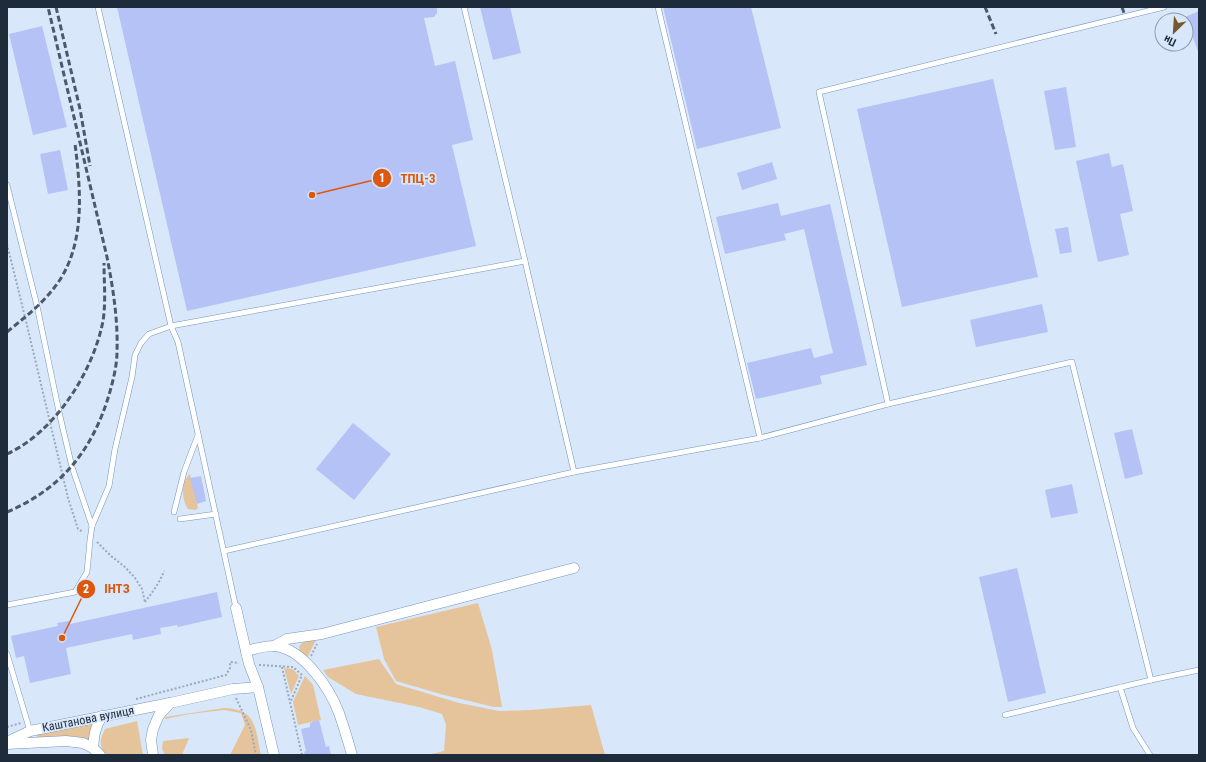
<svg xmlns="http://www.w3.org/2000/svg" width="1206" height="762" font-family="'Roboto Condensed',sans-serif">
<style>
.green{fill:#e5c49b}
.building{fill:#b5c2f5}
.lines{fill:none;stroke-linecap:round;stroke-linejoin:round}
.service-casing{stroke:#7496bf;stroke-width:6}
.minor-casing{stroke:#7496bf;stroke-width:11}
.path{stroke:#9baabb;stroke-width:2;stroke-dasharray:2 2;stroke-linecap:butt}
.service{stroke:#fff;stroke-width:5}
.minor{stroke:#fff;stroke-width:10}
.rail{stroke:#4b596a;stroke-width:3;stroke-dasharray:6 3;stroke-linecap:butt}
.labels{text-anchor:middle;stroke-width:3.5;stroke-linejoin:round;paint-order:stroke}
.street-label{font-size:12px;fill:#1d2b3b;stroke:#d8e7f9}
.leader{fill:none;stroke:#de570e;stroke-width:1.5}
.callout-dot{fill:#de570e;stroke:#d8e7f9;stroke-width:1.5}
.mark-label{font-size:12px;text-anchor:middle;font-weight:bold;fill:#fff}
.callout-label{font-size:13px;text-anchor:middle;font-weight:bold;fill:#de570e;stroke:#d8e7f9;stroke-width:3.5;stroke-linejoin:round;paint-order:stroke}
</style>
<rect width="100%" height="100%" fill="#d8e7f9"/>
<!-- green -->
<g class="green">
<path d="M190 474 198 508 195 510 188 509C181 499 181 482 190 474Z"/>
<polygon points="478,603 492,650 502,707 494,707 444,695 396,681 384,659 376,627"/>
<path d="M317 638 307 658 300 651 299 647C303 640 310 640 317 638Z"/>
<polygon points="379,659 396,684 459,703 499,711 531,710 591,705 605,755 428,755 444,751 446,725 442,714 419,707 356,694 328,677 323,670"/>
<polygon points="284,668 293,669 299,676 291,694"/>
<polygon points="305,676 313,685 321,720 298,725 293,702"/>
<path d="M224 708C257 709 255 728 261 755H230L245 725 241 713 224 710 190 714 165 719V717Z"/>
<path d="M137 721 143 755H107C98 747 100 739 105 729Z"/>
<polygon points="87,723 91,724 93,727 90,742 79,737 69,736 40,739 37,737 37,734"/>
<polygon points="189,738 182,755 165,755 162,749 163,741"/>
</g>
<!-- building -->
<g class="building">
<polygon points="117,7 437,7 437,13 434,17 424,18 435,66 455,61 473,140 452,145 476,246 187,311"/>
<polygon points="480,7 510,7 521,53 493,60"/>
<polygon points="663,7 751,7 781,128 697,149"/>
<polygon points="1199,11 1199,51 1198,51 1185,17"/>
<polygon points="42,26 67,127 33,135 9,34"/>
<polygon points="993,79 1038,277 902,307 857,109"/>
<polygon points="1066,87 1076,147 1055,150 1044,91"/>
<polygon points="60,150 68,190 48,194 40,154"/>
<polygon points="1109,153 1112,167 1123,164 1133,211 1120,214 1129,255 1098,262 1076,161"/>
<polygon points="772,162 777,179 742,190 737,173"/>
<polygon points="778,203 781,216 830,204 867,365 820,376 822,384 756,399 747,363 811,348 814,358 833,353 804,229 784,234 786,240 725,254 716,217"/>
<polygon points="1068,227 1072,252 1060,254 1055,229"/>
<polygon points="1042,304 1048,332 976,347 970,320"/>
<polygon points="353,423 391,454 354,500 316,469"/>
<polygon points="1132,429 1143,474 1125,479 1114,433"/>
<polygon points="201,476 206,501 197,504 190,478"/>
<polygon points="1072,484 1078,513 1051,518 1045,490"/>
<polygon points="1017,568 1046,693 1008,702 979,577"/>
<polygon points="217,592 222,617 178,627 177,625 160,628 161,634 133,640 132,634 66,648 71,674 30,683 24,656 16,658 11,636 58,626 57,623 69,621 70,624"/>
<polygon points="319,720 326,747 329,746 331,755 305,755 304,752 306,751 301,729 310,727 310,723"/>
</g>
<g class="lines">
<!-- service casing -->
<g class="service-casing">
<g id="service">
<polyline points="98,7 171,326 525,261 574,472"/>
<polyline points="464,7 525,261"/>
<polyline points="658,7 760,438"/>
<polyline points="7,185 37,306 59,412 72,467 92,526"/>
<polyline points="888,404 1072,362 1151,680"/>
<polyline points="174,512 184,472 198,435"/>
<polyline points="180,519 216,514"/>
<polyline points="224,551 574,472 760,438 888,404 819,92 1164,7"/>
<polyline points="7,605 75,592 87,572 90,540 92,526 109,486 115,449 132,377 135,355 141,343 149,334 171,326 178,342 236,608"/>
<polyline points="7,654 30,731"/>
<polyline points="1120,687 1133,728 1150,755"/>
<polyline points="1005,715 1151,680 1199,670"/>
</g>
</g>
<!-- minor casing -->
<g class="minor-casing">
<g id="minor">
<polyline points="236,608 249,664 258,687 274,755"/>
<polyline points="274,646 287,639 322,634 574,568"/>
<path d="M246 651C255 649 266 645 276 646 304 650 330 689 339 713 344 727 348 741 352 755"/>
<polyline points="7,742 30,731 170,703"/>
<polyline points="7,744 66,741 83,743 93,748 100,755"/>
<path d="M93 748C94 736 95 727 102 716"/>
<polyline points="153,755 151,740 153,729 159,715 170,703 233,689 258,687"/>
</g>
</g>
<!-- path -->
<g class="path">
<polyline points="7,244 25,317 68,498 78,529 83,532"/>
<polyline points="97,542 111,556 125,567 135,578 142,589 145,602"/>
<path d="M145 602C152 593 160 582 164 571"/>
<polyline points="311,656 317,644"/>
<polyline points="259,665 293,667 302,675 291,701"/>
<polyline points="282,667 302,755"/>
<polyline points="236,698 251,730 256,755"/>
<polyline points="136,699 226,675 230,668 230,662 239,663"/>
<polyline points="7,727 21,723"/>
</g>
<!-- service -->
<use href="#service" class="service"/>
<!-- minor -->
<use href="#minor" class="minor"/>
<!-- rail -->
<g class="rail">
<polyline points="56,7 80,109 90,166"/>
<polyline points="985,7 996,34"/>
<polyline points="1049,7 1049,8"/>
<polyline points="1122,7 1124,13"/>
<path d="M7 332C24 318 41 305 54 288 86 248 81 191 75 144"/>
<path d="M7 454C55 432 93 372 103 321 106 302 104 282 104 263"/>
<path d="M7 512C61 489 92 451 109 395 113 381 117 366 117 351 118 319 113 288 107 257L48 7"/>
</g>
</g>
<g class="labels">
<!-- street labels -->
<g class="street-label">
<text transform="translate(88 719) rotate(-11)" y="4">Каштанова вулиця</text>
</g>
</g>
<!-- callouts -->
<path class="leader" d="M312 195L382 178M62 638L86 589"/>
<g class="callout-dot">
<circle cx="312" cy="195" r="4"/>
<circle cx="62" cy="638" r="4"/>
<circle cx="382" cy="178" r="10"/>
<circle cx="86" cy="589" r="10"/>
</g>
<g class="mark-label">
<text x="382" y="182">1</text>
<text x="86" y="593">2</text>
</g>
<g class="callout-label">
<text x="418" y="183">ТПЦ-3</text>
<text x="117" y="593">ІНТЗ</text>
</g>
<!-- border -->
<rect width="1206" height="762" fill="none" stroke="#1d2b3b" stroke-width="16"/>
<!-- north arrow -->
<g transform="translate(1174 32) rotate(205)"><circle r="19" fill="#d8e7f9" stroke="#8d9cad"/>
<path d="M0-3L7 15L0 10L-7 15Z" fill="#77582d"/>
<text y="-6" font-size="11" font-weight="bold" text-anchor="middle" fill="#1d2b3b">Пн</text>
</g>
</svg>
